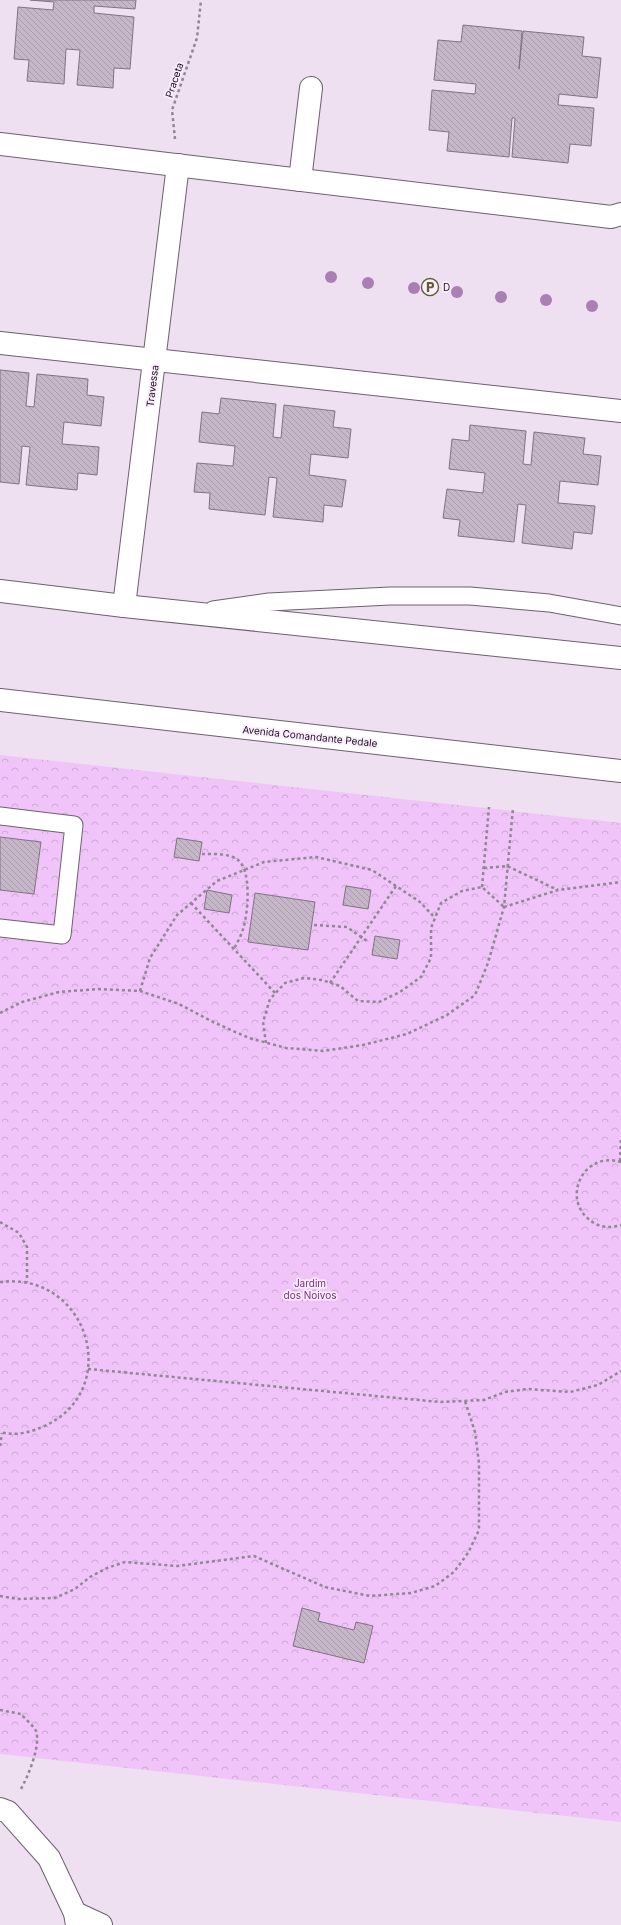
<svg xmlns="http://www.w3.org/2000/svg" width="621" height="1925" font-family="Inter,sans-serif">
<style>
.park{fill:url(#park-crowns)}
.building{fill:url(#building-back-hatch);stroke:#807383}
.lines{fill:none;stroke-linecap:round;stroke-linejoin:round}
.service-casing{stroke:#6d606f;stroke-width:19}
.minor-casing{stroke:#6d606f;stroke-width:24}
.tertiary-casing{stroke:#6d606f;stroke-width:24}
.path{stroke:#918693;stroke-width:2.5;stroke-dasharray:3 3;stroke-linecap:butt}
.service{stroke:#fff;stroke-width:17}
.minor{stroke:#fff;stroke-width:22}
.tertiary{stroke:#fff;stroke-width:22}
.tree{fill:#aa7fb3}
.labels{text-anchor:middle;stroke-width:3.5;stroke-linejoin:round;paint-order:stroke}
.street-label{font-size:10px;fill:#1a151b;stroke:#fcecff}
.poi-label{font-size:10px;fill:#1a151b;stroke:#fcecff;text-anchor:start}
.park-label{font-size:10px;fill:#733180;stroke:#fcecff}
</style>
<defs>
<pattern id="park-crowns" width="20" height="18" patternUnits="userSpaceOnUse"><rect width="20" height="18" fill="#f0c4f9"/><path d="M2 6a3 3 0 1 1 6 0M12 15a3 3 0 1 1 6 0" fill="none" stroke="#cda8d5"/></pattern>
<pattern id="building-back-hatch" width="6" height="6" patternUnits="userSpaceOnUse"><rect width="6" height="6" fill="#c5b6c8"/><path d="M-1 5l2 2M0 0l6 6M5-1l2 2" fill="none" stroke="#a99cab"/></pattern>
</defs>
<rect width="100%" height="100%" fill="#eedff1"/>
<!-- park -->
<polygon class="park" points="0,755 621,823 621,1822 0,1754"/>
<!-- building -->
<g class="building">
<polygon points="30,0 136,0 135,9 94,6 94,13 134,17 130,69 114,68 113,88 77,85 80,50 66,49 64,84 27,81 29,60 14,59 18,7 53,10 54,2"/>
<polygon points="463,25 522,31 519,69 523,31 584,37 582,56 601,58 597,98 559,94 558,105 594,108 591,146 570,144 568,163 512,157 515,118 512,118 509,157 447,151 449,132 429,130 432,90 475,94 476,84 434,80 438,40 461,42"/>
<polygon points="0,370 29,373 26,406 34,407 37,374 88,379 87,395 104,397 101,426 64,422 62,444 99,447 97,475 78,473 77,490 26,485 30,447 22,446 19,484 0,482"/>
<polygon points="221,398 276,404 273,437 281,438 284,405 335,411 333,427 351,429 348,458 311,454 309,475 346,480 342,507 324,505 323,522 273,517 277,478 269,477 265,515 209,509 210,493 194,492 197,463 233,466 235,446 199,442 202,412 219,414"/>
<polygon points="470,425 526,431 523,464 531,465 534,432 585,438 583,454 601,456 598,485 560,481 558,503 595,506 592,534 574,532 572,549 522,543 526,505 518,504 514,542 458,536 460,520 443,518 447,489 483,493 485,473 449,469 452,439 469,441"/>
<polygon points="0,837 41,842 34,894 0,890"/>
<polygon points="177,838 202,842 199,861 174,857"/>
<polygon points="346,886 371,890 368,909 343,905"/>
<polygon points="207,890 232,895 229,913 204,909"/>
<polygon points="255,893 315,902 308,950 248,942"/>
<polygon points="375,936 400,940 397,959 372,955"/>
<polygon points="302,1608 320,1613 318,1621 354,1630 356,1622 373,1626 364,1663 293,1646"/>
</g>
<g class="lines">
<!-- service casing -->
<g class="service-casing">
<g id="service">
<polyline points="213,610 269,602 390,596 470,596 549,603 621,616"/>
<polyline points="0,816 74,825 62,935 0,928"/>
</g>
</g>
<!-- minor casing -->
<g class="minor-casing">
<g id="minor">
<polyline points="0,144 611,217 621,214"/>
<polyline points="300,180 311,88"/>
<polyline points="0,343 621,411"/>
<polyline points="124,606 178,165"/>
<polyline points="0,1809 8,1812 49,1858 75,1913 77,1925"/>
<polyline points="75,1913 101,1925"/>
</g>
</g>
<!-- tertiary casing -->
<g class="tertiary-casing">
<g id="tertiary">
<polyline points="0,591 124,606 621,658"/>
<polyline points="0,700 621,771"/>
</g>
</g>
<!-- path -->
<g class="path">
<polyline points="175,139 172,110 197,38 201,0"/>
<path d="M202 854C213 854 229 853 238 860 252 871 248 914 243 929 241 936 237 943 234 949"/>
<polyline points="484,868 507,866 558,890"/>
<polyline points="482,887 489,807"/>
<polyline points="191,903 275,993"/>
<polyline points="504,907 558,890 621,882"/>
<polyline points="314,925 347,927 367,941"/>
<polyline points="330,983 396,886"/>
<polyline points="140,991 150,958 177,915 217,881 264,862 316,857 372,870 420,902 435,918"/>
<polyline points="0,1013 22,1002 59,992 98,989 140,991 179,1004 213,1022 249,1038 286,1048 323,1051 363,1045 407,1034 447,1015 475,995 488,963 504,907 513,808"/>
<polyline points="266,1043 263,1022 270,999 285,983 304,978 322,980 340,986 358,1001 379,1002 400,992 421,977 431,958 431,928 441,903 462,891 482,887 504,907"/>
<polyline points="620,1161 621,1137"/>
<path d="M621 1162C582 1150 559 1202 594 1223 602 1228 612 1228 621 1225"/>
<polyline points="0,1222 19,1233 27,1247 27,1282"/>
<path d="M0 1282C90 1271 124 1393 42 1427 29 1433 14 1436 0 1432"/>
<polyline points="88,1369 440,1402 484,1400 505,1392 527,1389 570,1392 598,1385 621,1371"/>
<polyline points="0,1446 2,1433"/>
<polyline points="0,1596 18,1599 55,1598 75,1589 90,1577 107,1568 125,1562 177,1566 254,1556 325,1587 370,1596 411,1593 435,1586 454,1572 468,1553 479,1530 479,1463 475,1432 465,1401"/>
<path d="M0 1710 21 1714C25 1719 33 1725 36 1731 41 1746 28 1776 21 1789"/>
</g>
<!-- service -->
<use href="#service" class="service"/>
<!-- minor -->
<use href="#minor" class="minor"/>
<!-- tertiary -->
<use href="#tertiary" class="tertiary"/>
</g>
<!-- trees -->
<g class="tree">
<circle cx="331" cy="277" r="6"/>
<circle cx="368" cy="283" r="6"/>
<circle cx="414" cy="288" r="6"/>
<circle cx="457" cy="292" r="6"/>
<circle cx="501" cy="297" r="6"/>
<circle cx="546" cy="300" r="6"/>
<circle cx="592" cy="306" r="6"/>
</g>
<!-- icons -->
<defs>
<g id="parking-ring" transform="scale(0.9)"><circle r="9.5" fill="#fcecff" stroke="#5c5e2b" stroke-width="1.5"/><path d="M-3.5-5.5H1a3.5 3.5 0 0 1 0 7H-1V5.5H-3.5ZM-1-3.4V-.6H.8a1.4 1.4 0 0 0 0-2.8Z" fill="#5c5e2b"/></g>
</defs>
<g fill-rule="evenodd">
<use href="#parking-ring" x="430" y="287"/>
</g>
<g class="labels">
<!-- street labels -->
<g class="street-label">
<text transform="translate(174 80) rotate(-71)" y="4">Praceta</text>
<text transform="translate(152 386) rotate(-83)" y="4">Travessa</text>
<text transform="translate(310 736) rotate(6)" y="4">Avenida Comandante Pedale</text>
</g>
<!-- poi labels -->
<g class="poi-label">
<text x="443" y="291">D</text>
</g>
<!-- park labels -->
<g class="park-label">
<text x="310" y="1287">Jardim<tspan x="310" dy="12">dos Noivos</tspan></text>
</g>
</g>
</svg>
